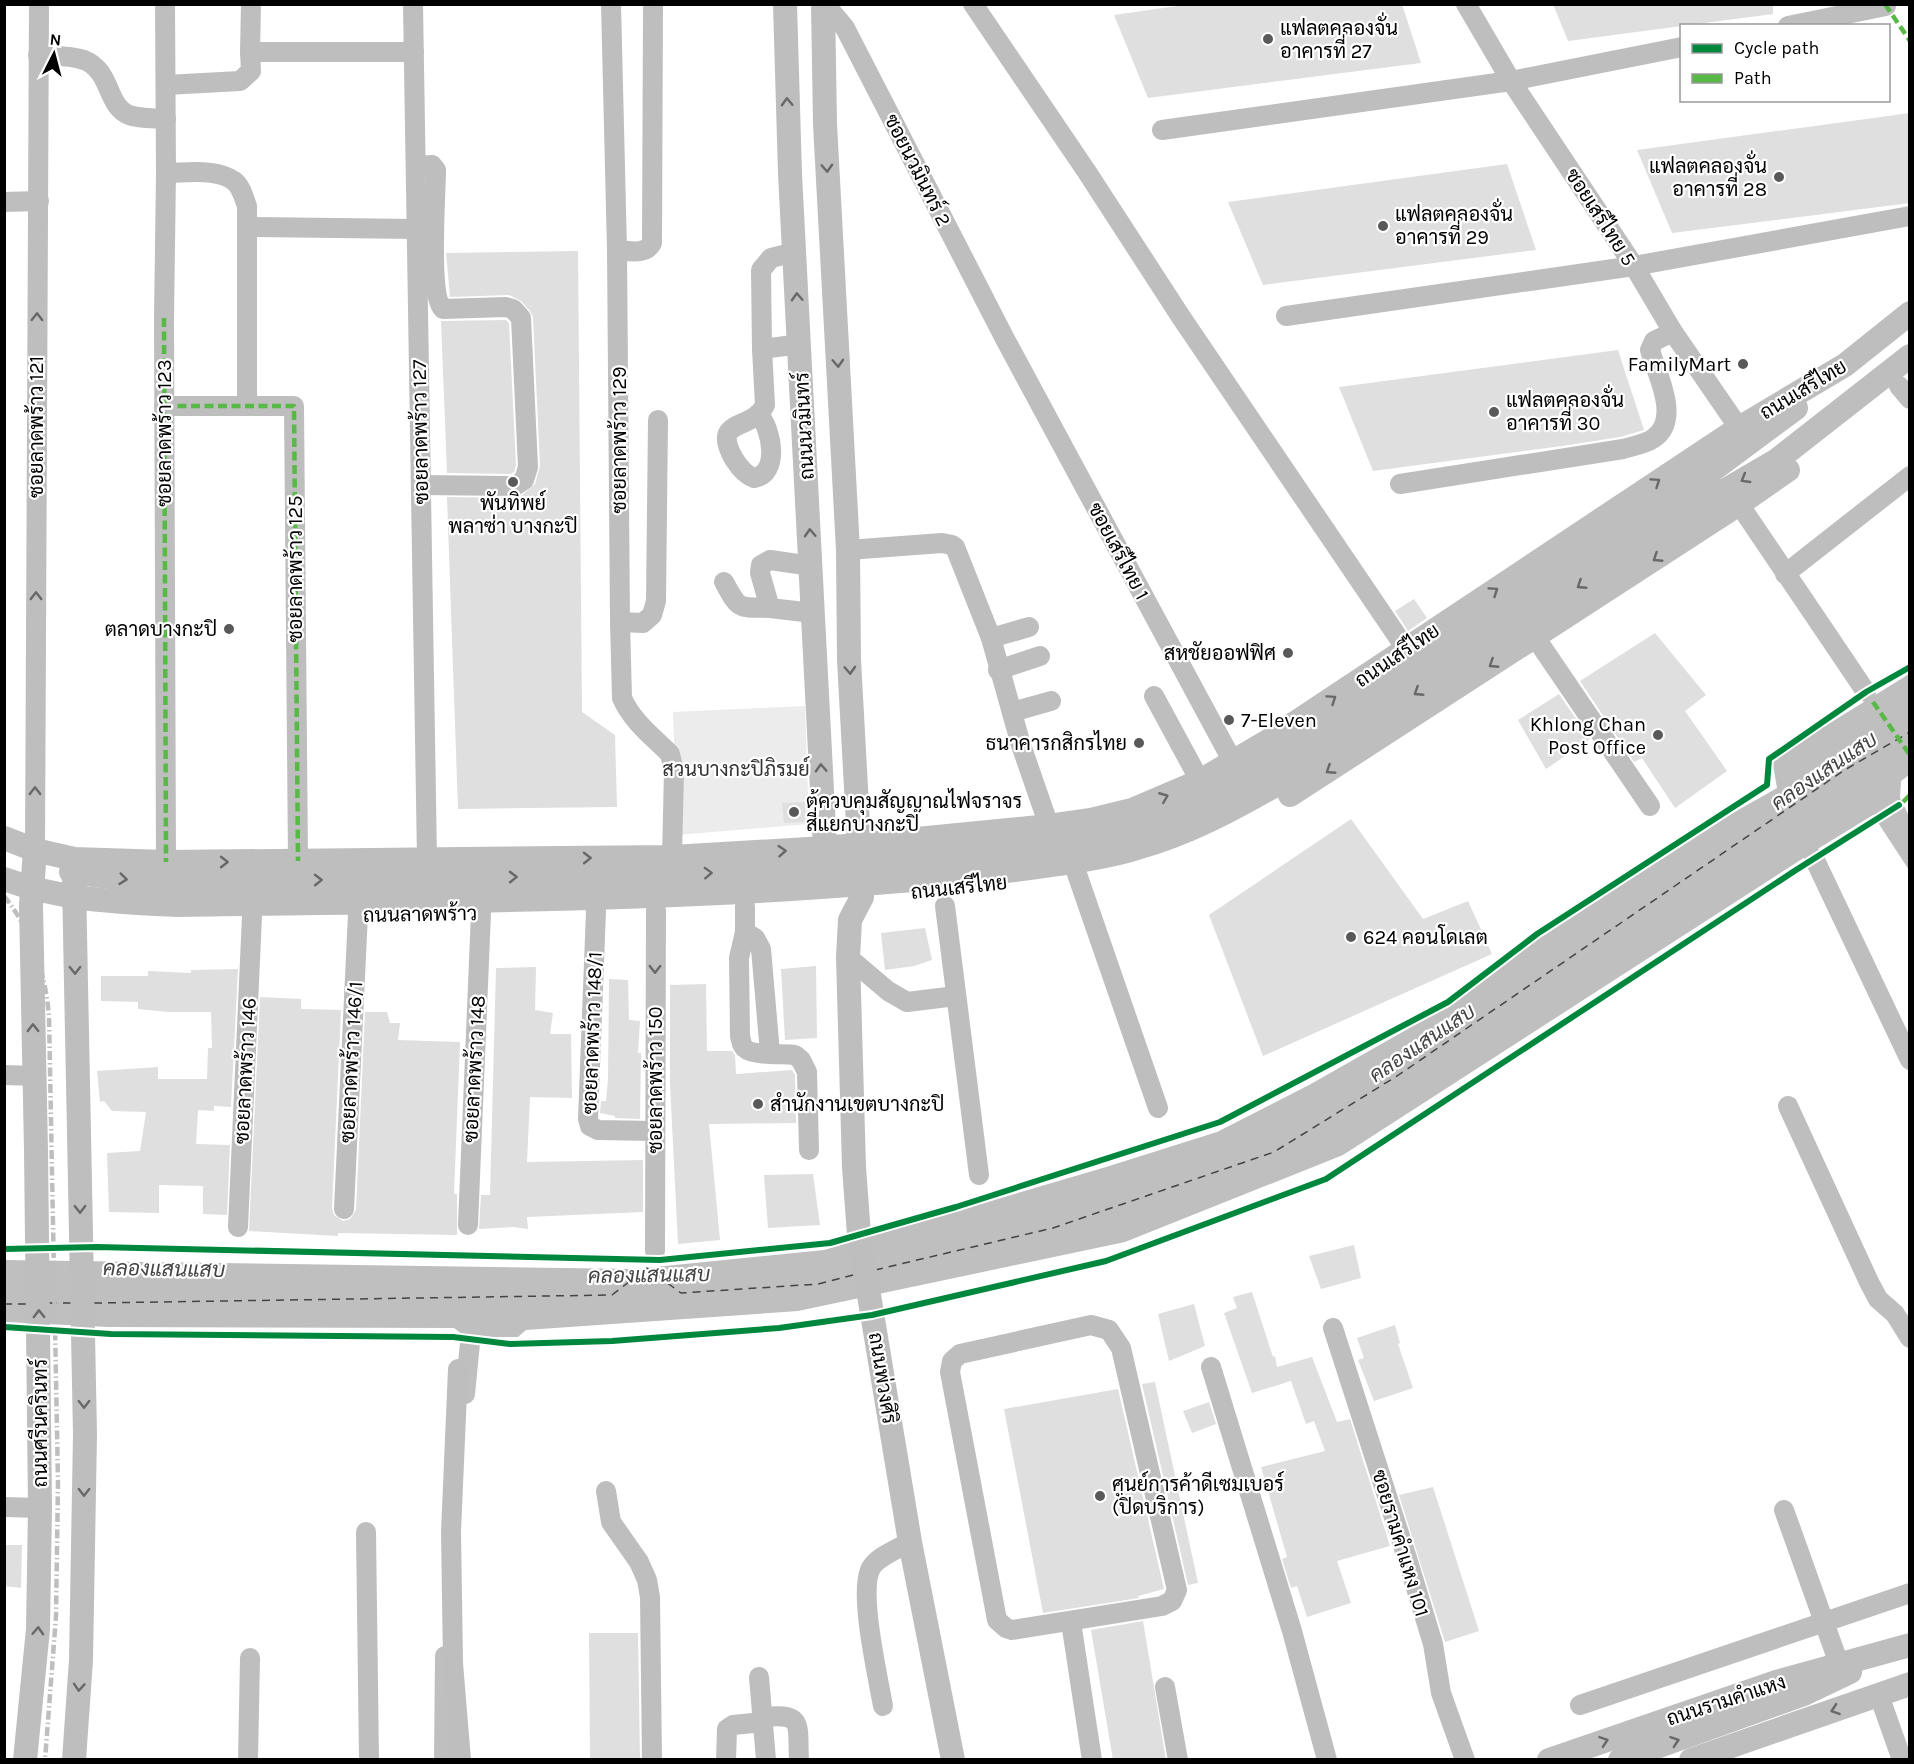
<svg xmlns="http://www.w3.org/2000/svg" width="1914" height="1764" font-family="Karla,Sarabun,sans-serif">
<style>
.green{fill:#ececec}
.water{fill:#bfbfbf}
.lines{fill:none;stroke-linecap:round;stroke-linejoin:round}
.canal{stroke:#bfbfbf;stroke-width:20}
.ferry{stroke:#444;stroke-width:1.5;stroke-dasharray:8 6;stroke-linecap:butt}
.building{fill:#dfdfdf}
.minor{stroke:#bebebe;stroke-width:20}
.major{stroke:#bebebe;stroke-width:24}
.rail{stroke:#bebebe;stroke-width:4.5;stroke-dasharray:9 3 1.5 3;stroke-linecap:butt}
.quiet{stroke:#58b947;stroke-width:4.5;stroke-dasharray:9 4.5;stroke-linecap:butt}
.cycleway-casing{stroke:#fff;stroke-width:10}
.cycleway{stroke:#00873e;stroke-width:6}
.oneway{stroke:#686868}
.poi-dot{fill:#595959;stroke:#fff;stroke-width:2}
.labels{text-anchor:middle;stroke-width:4.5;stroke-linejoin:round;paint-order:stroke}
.poi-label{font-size:20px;fill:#000;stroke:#fff;text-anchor:start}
.street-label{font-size:20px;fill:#000;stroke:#fff}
.park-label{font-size:20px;fill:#333;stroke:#fff}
.water-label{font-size:21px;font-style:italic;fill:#444;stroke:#fff}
</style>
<rect width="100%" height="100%" fill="#fff"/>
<!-- green -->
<polygon class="green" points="805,706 809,824 677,835 673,712"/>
<!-- water -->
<polygon class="water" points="1909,674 1909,775 1901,781 1900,798 1909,816 1909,870 1873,815 1816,850 1343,1155 1125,1242 798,1311 526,1330 518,1337 466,1337 454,1328 108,1327 5,1322 4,1260 635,1269 824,1250 1106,1167 1217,1132 1309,1085 1450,1005 1537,939 1731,814 1777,788 1772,759"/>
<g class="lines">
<!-- canal -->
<g class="canal">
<polyline points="465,1394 473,1312"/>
<polyline points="444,1760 445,1656"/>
</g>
<!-- ferry -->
<g class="ferry">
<polyline points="875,1270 1053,1228 1274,1152 1397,1076 1843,771 1910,732"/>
<polyline points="49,1303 71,1303"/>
<polyline points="94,1303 612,1295 647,1268 681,1293 818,1284 853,1275"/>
<polyline points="4,1304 26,1304"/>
</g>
</g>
<!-- building -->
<g class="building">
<polygon points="1191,4 1402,4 1421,63 1148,98 1114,15"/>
<polygon points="1553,4 1773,4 1773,14 1568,41"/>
<polygon points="1910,113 1910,203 1672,233 1637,150"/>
<polygon points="1507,164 1536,250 1263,285 1228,202"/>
<polygon points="578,251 582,712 615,735 617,807 458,809 447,497 515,498 521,496 535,484 540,466 533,317 530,311 521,301 509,295 450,297 446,253"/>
<polygon points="506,320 509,323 516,465 514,472 511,474 447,473 441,321"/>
<polygon points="1618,350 1644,430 1620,437 1562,446 1373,471 1339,387"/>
<polygon points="1414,599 1427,618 1408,631 1395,611"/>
<polygon points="1655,633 1706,695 1685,711 1727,771 1675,808 1642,758 1634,762 1580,681"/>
<polygon points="1559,694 1590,739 1546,769 1518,720"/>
<polygon points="805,802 806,822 784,823 782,803"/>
<polygon points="1351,819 1423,919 1468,901 1492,954 1263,1056 1209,915"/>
<polygon points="925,928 932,960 914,966 885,970 881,933"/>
<polygon points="816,966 817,1038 785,1040 781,969"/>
<polygon points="536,967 535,1010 553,1013 550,1034 571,1034 572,1098 530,1097 527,1162 643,1160 643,1212 527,1217 528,1229 513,1227 479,1229 481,1195 490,1195 496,968"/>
<polygon points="238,969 231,1107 214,1106 214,1111 198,1110 196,1144 230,1145 227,1215 203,1214 203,1186 159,1185 159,1213 109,1212 107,1153 140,1151 146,1112 112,1111 104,1101 100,1102 97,1071 158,1067 158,1079 207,1079 208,1048 212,1048 211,1012 168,1012 138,1009 138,1002 101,1001 101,976 148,976 148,971 191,973 191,970"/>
<polygon points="609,979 628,980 629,1020 640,1021 638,1053 641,1053 640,1119 615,1118 615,1116 600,1113 601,1101 606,1101 608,1079"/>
<polygon points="706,984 707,1051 732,1051 735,1055 736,1074 792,1070 795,1075 796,1123 709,1124 720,1240 678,1244 670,1084 670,985"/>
<polygon points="260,997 301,999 301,1009 341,1010 332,1208 334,1215 343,1221 350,1219 356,1210 365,1012 387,1012 390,1023 400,1023 398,1040 460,1042 454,1194 457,1194 457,1235 338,1233 338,1236 249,1231"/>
<polygon points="813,1174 820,1225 768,1228 764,1175"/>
<polygon points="1354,1245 1361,1278 1321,1289 1309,1256"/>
<polygon points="1252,1292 1273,1357 1275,1356 1277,1367 1312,1357 1337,1422 1350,1419 1390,1546 1337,1561 1351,1603 1307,1617 1297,1586 1291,1588 1282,1559 1287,1557 1261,1467 1325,1451 1314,1421 1306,1424 1291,1381 1252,1393 1224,1313 1237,1308 1233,1297"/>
<polygon points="1194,1304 1205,1346 1169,1361 1158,1314"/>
<polygon points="1395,1325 1400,1343 1398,1344 1413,1388 1374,1401 1358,1360 1364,1358 1357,1338"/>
<polygon points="1155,1382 1198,1583 1188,1585 1142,1384"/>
<polygon points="1118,1389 1164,1589 1138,1596 1139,1598 1043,1613 1004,1409"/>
<polygon points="1209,1402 1216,1424 1192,1433 1183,1411"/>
<polygon points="1433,1487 1479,1631 1445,1642 1399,1495"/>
<polygon points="4,1545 22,1545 21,1588 4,1586"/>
<polygon points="1143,1621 1166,1760 1113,1760 1091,1630"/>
<polygon points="589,1633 638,1633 640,1760 590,1760"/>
</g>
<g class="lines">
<!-- minor -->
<g class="minor">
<polyline points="165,4 166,173 164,318 166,862"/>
<polyline points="251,4 250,52 414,52"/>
<polyline points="413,4 427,860"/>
<path d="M611 4 617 250 620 622 622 698C632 721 653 737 670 754L674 771 672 857"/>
<polyline points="825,4 845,28 1005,339 1233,762"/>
<polyline points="973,4 1087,172 1181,317 1406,649"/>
<polyline points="1466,4 1511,81 1634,266 1673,332 1739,428"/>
<polyline points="1788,26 1886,6"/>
<path d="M38 55C52 56 70 55 84 60 112 71 106 106 129 115 140 119 155 118 166 119"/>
<polyline points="166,85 240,81 251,71 250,52"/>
<polyline points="1162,130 1511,81 1682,47"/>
<path d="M416 166 432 165 436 170C436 194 428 295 443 309L506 307 513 309 521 318 528 467 524 480 515 486 421 485"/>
<path d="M166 173C186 173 217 168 234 181 241 186 244 198 247 206V406"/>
<polyline points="4,202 39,201"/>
<polyline points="247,227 417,229"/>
<path d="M617 250C629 251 646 255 652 243L653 4"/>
<polyline points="795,252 771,258 761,270 762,349 800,344"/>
<polyline points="1286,316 1634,266 1910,216"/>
<polyline points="1899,386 1910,399"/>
<polyline points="164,406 294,406 298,861"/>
<path d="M759 415C772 429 780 474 754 478 745 475 739 467 734 459 710 417 752 432 765 405L762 349"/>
<path d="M1400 484 1623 449C1633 446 1646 444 1654 438 1681 419 1657 375 1650 350L1654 341 1673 332"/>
<polyline points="1739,504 1866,692"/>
<polyline points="848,550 942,543 952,545 955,547 991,638 1021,745 1049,826"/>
<polyline points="812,566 770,560 761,565 760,573 770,608 813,613"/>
<polyline points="1785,574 1910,476"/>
<path d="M724 582C740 611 737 607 770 608"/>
<polyline points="620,622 643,623 652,615 656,601 658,420"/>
<polyline points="1535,637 1650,806"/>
<polyline points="991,638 1029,627"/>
<polyline points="998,670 1040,656"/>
<polyline points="1154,696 1200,781"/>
<polyline points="1012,712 1051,701"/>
<polyline points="35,850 39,4"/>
<polyline points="1814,858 1910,1060"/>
<polyline points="1077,874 1158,1108"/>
<path d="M745 906V932L739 958 740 1036C741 1040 741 1043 743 1046 749 1057 783 1053 795 1055L801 1060 807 1072 809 1150"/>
<polyline points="945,906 979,1175"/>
<polyline points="596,911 588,1119 590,1126 598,1130 654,1131"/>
<polyline points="745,932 755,938 761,949 770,1053"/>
<polyline points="848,957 888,991 907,1002 956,996"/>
<polyline points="4,1075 34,1076"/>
<polyline points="1788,1106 1869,1282 1878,1299 1895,1314 1910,1338"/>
<polyline points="344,1209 358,914"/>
<polyline points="468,1225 481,913"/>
<polyline points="238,1227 252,916"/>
<polyline points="655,1251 656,910"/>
<polygon points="1091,1325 1109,1330 1121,1348 1177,1590 1172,1601 1162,1606 1012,1630 1006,1628 997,1620 950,1372 952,1361 960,1354"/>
<polyline points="1333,1328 1407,1558 1433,1644 1441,1693 1465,1760"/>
<polyline points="1211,1367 1292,1631 1327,1760"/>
<polyline points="458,1369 451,1532 453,1663 461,1760"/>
<polyline points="606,1491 611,1522 639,1562 647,1580 650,1597 652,1760"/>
<polyline points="4,1507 40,1508"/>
<polyline points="1784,1510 1839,1664"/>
<polyline points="366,1532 369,1760"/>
<polyline points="1071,1622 1092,1760"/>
<polyline points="759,1677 766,1760"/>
<polyline points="1165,1687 1178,1760"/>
<polyline points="1879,1695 1902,1760"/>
<polyline points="1580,1705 1910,1593"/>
<path d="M883 1706C878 1677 858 1591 871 1568 878 1556 898 1549 910 1542"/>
<path d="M762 1717C805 1713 797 1723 799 1760"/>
<polyline points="248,1760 250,1658"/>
<polyline points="726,1760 727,1729 733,1725 763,1722"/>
</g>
<!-- major -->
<g class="major">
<polyline points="785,4 790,174 825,848 829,863"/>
<polyline points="823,4 825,124 848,550 849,660 862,897 850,920 848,957 854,1167 859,1235 910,1542 953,1760"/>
<polyline points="1290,795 1739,504 1788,470"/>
<polyline points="4,838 35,850 74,859 166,862 672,857 825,848 1049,826 1091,820 1132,810 1200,781 1268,741 1739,428 1845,365 1910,313"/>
<path d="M71 872 141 881 176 882C401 879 626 880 850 863 941 856 1037 852 1125 828 1176 815 1222 790 1267 764L1699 480 1796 408"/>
<path d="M4 879C60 900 118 902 177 905 406 901 635 902 863 884 929 879 994 874 1059 864 1085 860 1112 856 1137 848 1188 834 1234 809 1279 783L1717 495 1777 460 1910 356"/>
<polyline points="74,883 85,1434 81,1660 74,1760"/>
<polyline points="25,1760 38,1629 40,1508 36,1150 31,905 35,850"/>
<polyline points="1549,1760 1776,1682 1910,1645"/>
<polyline points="1620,1760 1804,1694 1850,1672"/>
<polyline points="1691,1760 1910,1684"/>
</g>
<!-- rail -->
<path class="rail" d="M4 896C32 931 45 972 49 1016L58 1482 56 1616 45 1760"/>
<!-- quiet -->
<g class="quiet">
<polyline points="1885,4 1910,41"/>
<polyline points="164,318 166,862"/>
<polyline points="164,406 294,406 298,861"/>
<polyline points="1873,702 1910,755"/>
<polyline points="1903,802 1910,795"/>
</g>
<!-- cycleway casing -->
<g class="cycleway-casing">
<g id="cycleway">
<polyline points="4,1249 97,1247 660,1260 830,1243 956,1207 1220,1122 1448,1002 1537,934 1767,785 1769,759 1866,692 1910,667"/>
<polyline points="4,1327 111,1334 453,1337 510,1344 612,1341 779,1328 872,1315 1106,1261 1326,1179 1796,870 1899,805"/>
</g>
</g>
<!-- cycleway -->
<use href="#cycleway" class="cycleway"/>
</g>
<!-- one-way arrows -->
<defs><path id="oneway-chevron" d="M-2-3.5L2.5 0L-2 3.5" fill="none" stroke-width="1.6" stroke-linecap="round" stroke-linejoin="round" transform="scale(1.5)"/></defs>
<g class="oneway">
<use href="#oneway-chevron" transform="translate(787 102) rotate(-92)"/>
<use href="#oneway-chevron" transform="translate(827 168) rotate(87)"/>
<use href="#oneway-chevron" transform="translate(797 297) rotate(-93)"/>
<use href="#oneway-chevron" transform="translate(37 317) rotate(-89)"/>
<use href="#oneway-chevron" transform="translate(838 363) rotate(87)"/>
<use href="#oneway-chevron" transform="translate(1745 479) rotate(149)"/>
<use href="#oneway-chevron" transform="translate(1656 482) rotate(-34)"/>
<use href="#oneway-chevron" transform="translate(810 533) rotate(-93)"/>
<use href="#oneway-chevron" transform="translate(1657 558) rotate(147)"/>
<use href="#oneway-chevron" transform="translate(1581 585) rotate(147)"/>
<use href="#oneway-chevron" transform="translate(1494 591) rotate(-34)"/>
<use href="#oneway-chevron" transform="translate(36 596) rotate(-90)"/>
<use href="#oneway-chevron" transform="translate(1493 664) rotate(147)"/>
<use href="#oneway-chevron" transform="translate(850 670) rotate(87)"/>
<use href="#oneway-chevron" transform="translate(1418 692) rotate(147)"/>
<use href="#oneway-chevron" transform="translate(1332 699) rotate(-34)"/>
<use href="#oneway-chevron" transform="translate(821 768) rotate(-93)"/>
<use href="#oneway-chevron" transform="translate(1330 770) rotate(147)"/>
<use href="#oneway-chevron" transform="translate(35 791) rotate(-90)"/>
<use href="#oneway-chevron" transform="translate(1164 797) rotate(-22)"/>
<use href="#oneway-chevron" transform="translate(782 851) rotate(-4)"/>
<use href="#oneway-chevron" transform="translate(587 858) rotate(-1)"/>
<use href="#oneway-chevron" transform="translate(224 862)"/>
<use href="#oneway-chevron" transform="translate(708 873) rotate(-2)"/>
<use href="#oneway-chevron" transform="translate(513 877) rotate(-1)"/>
<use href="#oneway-chevron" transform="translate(123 879) rotate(6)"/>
<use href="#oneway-chevron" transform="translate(318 880) rotate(-1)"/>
<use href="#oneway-chevron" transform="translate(655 969) rotate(90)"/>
<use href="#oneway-chevron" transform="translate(75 970) rotate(89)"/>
<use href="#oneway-chevron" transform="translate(33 1028) rotate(-91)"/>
<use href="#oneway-chevron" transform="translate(80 1209) rotate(89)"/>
<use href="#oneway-chevron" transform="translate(39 1314) rotate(-91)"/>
<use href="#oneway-chevron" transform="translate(84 1404) rotate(89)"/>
<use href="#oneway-chevron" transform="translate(84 1492) rotate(91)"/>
<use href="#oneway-chevron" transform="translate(38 1631) rotate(-87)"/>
<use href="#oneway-chevron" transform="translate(79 1687) rotate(94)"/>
<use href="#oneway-chevron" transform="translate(1835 1710) rotate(161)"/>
<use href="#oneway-chevron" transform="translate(1604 1741) rotate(-19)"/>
<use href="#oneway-chevron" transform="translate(1675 1741) rotate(-19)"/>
</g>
<!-- markers -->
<g class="poi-dot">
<circle cx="1268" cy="39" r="6"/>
<circle cx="1779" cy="177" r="6"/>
<circle cx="1383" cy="226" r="6"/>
<circle cx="1743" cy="364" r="6"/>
<circle cx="1494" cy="412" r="6"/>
<circle cx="513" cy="482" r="6"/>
<circle cx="229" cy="629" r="6"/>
<circle cx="1288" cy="653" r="6"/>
<circle cx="1229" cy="720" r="6"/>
<circle cx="1658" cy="735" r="6"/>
<circle cx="1139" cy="743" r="6"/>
<circle cx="794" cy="812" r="6"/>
<circle cx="1351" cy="937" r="6"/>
<circle cx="758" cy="1104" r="6"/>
<circle cx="1100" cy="1496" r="6"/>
</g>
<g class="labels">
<!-- poi labels -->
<g class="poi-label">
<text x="1280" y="35">แฟลตคลองจั่น<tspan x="1280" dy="23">อาคารที่ 27</tspan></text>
<text x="1767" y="173" text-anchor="end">แฟลตคลองจั่น<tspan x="1767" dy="23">อาคารที่ 28</tspan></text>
<text x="1395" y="221">แฟลตคลองจั่น<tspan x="1395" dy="23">อาคารที่ 29</tspan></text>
<text x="1731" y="371" text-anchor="end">FamilyMart</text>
<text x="1506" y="407">แฟลตคลองจั่น<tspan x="1506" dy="23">อาคารที่ 30</tspan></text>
<text x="513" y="510" text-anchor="middle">พันทิพย์<tspan x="513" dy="23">พลาซ่า บางกะปิ</tspan></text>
<text x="217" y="636" text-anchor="end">ตลาดบางกะปิ</text>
<text x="1276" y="660" text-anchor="end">สหชัยออฟฟิศ</text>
<text x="1241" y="727">7-Eleven</text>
<text x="1646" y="731" text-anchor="end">Khlong Chan<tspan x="1646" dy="23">Post Office</tspan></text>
<text x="1127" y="750" text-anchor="end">ธนาคารกสิกรไทย</text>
<text x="806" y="808">ตู้ควบคุมสัญญาณไฟจราจร<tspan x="806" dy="23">สี่แยกบางกะปิ</tspan></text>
<text x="1363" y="944">624 คอนโดเลต</text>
<text x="770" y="1111">สำนักงานเขตบางกะปิ</text>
<text x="1112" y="1491">ศูนย์การค้าดีเซมเบอร์<tspan x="1112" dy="23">(ปิดบริการ)</tspan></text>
</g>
<!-- street labels -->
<g class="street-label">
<text transform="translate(918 170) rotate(63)" y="7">ซอยนวมินทร์ 2</text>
<text transform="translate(1601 217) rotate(57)" y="7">ซอยเสรีไทย 5</text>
<text transform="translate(1803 389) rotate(-31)" y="7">ถนนเสรีไทย</text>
<text transform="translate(804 426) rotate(-93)" y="7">ถนนนวมินทร์</text>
<text transform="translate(36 427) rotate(-90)" y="7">ซอยลาดพร้าว 121</text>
<text transform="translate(420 432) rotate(-91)" y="7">ซอยลาดพร้าว 127</text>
<text transform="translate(164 433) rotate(-90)" y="7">ซอยลาดพร้าว 123</text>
<text transform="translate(619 440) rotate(-90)" y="7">ซอยลาดพร้าว 129</text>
<text transform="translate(1119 551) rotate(62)" y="7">ซอยเสรีไทย 1</text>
<text transform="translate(295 569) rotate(-90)" y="7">ซอยลาดพร้าว 125</text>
<text transform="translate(1397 655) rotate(-34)" y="7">ถนนเสรีไทย</text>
<text transform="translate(959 887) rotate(-6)" y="7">ถนนเสรีไทย</text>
<text transform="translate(420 914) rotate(-1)" y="7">ถนนลาดพร้าว</text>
<text transform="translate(592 1033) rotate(-88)" y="7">ซอยลาดพร้าว 148/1</text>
<text transform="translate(351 1062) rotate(-87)" y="7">ซอยลาดพร้าว 146/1</text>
<text transform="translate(474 1069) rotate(-87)" y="7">ซอยลาดพร้าว 148</text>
<text transform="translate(245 1071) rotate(-87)" y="7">ซอยลาดพร้าว 146</text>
<text transform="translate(655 1080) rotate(-90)" y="7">ซอยลาดพร้าว 150</text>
<text transform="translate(883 1378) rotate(81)" y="7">ถนนพ่วงศิริ</text>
<text transform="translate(40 1423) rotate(-90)" y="7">ถนนศรีนครินทร์</text>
<text transform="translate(1401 1543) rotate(73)" y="7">ซอยรามคำแหง 101</text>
<text transform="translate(1726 1700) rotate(-18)" y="7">ถนนรามคำแหง</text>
</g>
<!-- park labels -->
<g class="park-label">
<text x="736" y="776">สวนบางกะปิภิรมย์</text>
</g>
<!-- water labels -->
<g class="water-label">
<text transform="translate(1824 771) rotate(-34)" y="7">คลองแสนแสบ</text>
<text transform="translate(1422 1043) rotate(-34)" y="7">คลองแสนแสบ</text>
<text transform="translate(164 1269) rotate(1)" y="7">คลองแสนแสบ</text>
<text transform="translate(649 1275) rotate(-1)" y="7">คลองแสนแสบ</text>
</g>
</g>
<!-- border -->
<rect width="1914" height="1764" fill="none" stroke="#000000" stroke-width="12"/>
<!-- legend -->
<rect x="1680" y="24" width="210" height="78" fill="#ffffff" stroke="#999999" stroke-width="1.5"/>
<rect x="1692" y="44" width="30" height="9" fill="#00873e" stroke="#999999" stroke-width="1.5"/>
<text x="1734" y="54" font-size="18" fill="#000000">Cycle path</text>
<rect x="1692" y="74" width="30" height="9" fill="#58b947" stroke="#999999" stroke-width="1.5"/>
<text x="1734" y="84" font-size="18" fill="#000000">Path</text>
<!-- north arrow -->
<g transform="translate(54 54) rotate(6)" stroke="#ffffff" stroke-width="4.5" paint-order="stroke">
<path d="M0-4.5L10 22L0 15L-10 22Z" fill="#000000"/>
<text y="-9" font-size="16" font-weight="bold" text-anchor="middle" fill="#000000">N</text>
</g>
</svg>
